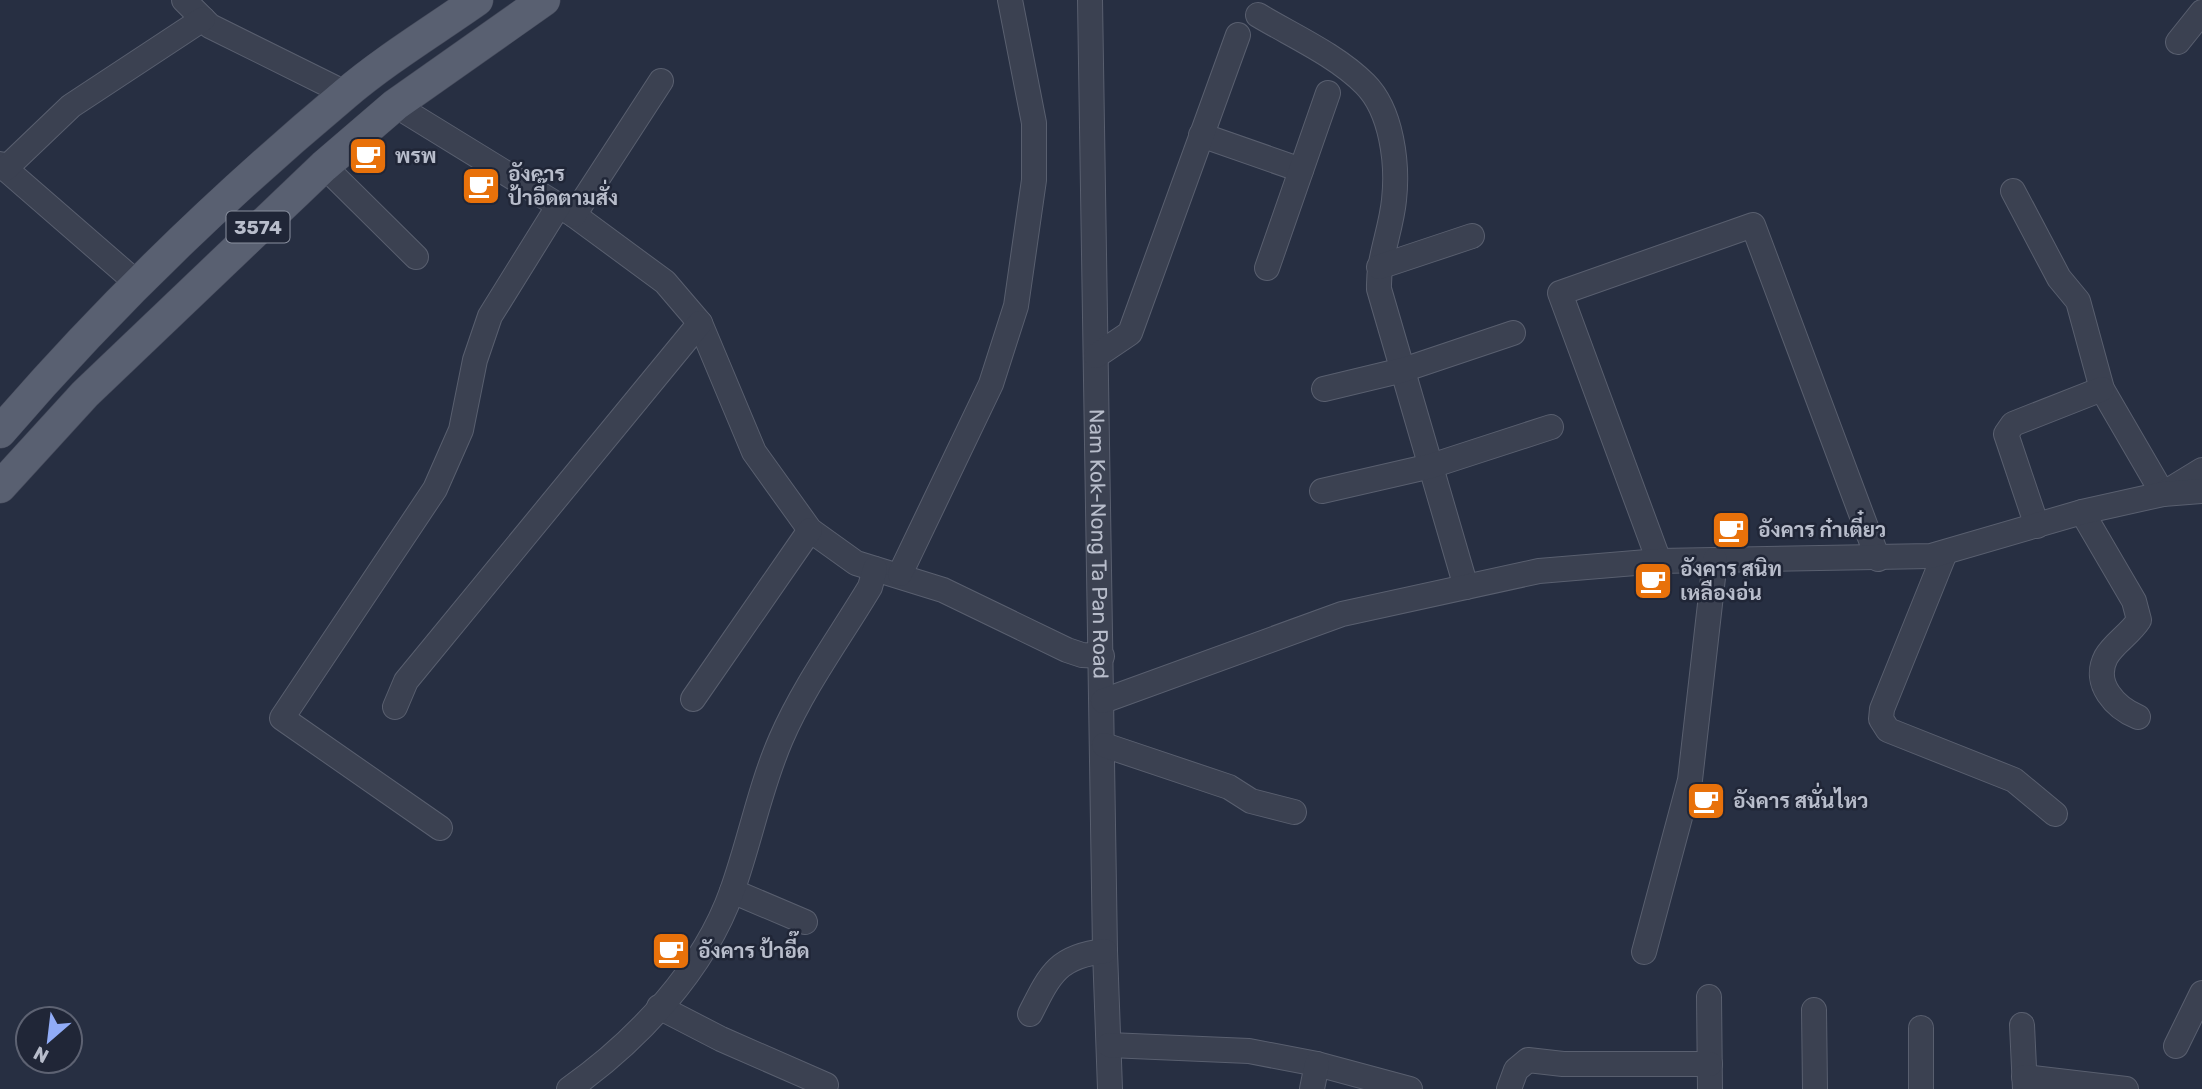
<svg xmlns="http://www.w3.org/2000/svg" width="2202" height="1089" font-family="Rubik,Sarabun,sans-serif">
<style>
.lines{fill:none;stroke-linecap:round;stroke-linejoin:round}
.minor-casing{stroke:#595f6f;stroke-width:26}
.major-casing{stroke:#454a5b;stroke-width:33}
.minor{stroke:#3b4151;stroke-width:24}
.major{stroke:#596071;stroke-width:32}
.labels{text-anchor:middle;stroke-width:5;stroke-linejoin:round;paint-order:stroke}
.shield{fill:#202637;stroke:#8a909f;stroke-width:2}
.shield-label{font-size:19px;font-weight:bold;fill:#b8bdcb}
.poi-label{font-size:21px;font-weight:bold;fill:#b8bdcb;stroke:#202637;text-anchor:start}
.street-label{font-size:21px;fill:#b8bdcb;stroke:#202637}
</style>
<rect width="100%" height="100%" fill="#272f42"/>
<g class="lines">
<!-- minor casing -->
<g class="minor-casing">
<g id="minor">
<polyline points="184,0 210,26 345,93"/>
<path id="s1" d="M1090 0 1105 951 1110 1089"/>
<path d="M1258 15C1293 36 1336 55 1365 84 1392 111 1398 164 1394 200 1391 231 1378 258 1379 289L1466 587"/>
<polyline points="2178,42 2202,12"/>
<polyline points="395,105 574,215 665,282 700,323 754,452 810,530 856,563 943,590 1067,650 1082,655 1102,656"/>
<polyline points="1201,135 1301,170"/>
<polyline points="0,164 138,284"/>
<polyline points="324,166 416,257"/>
<polyline points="5,169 71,106 203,19"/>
<polyline points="2013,191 2059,278 2078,301 2102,389 2163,494"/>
<polyline points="574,215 661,81"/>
<polyline points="1379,267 1472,236"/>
<polyline points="1267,268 1328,93"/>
<polyline points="1096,356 1130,333 1238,35"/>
<polyline points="1324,389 1403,370 1513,333"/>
<polyline points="1322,491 1431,466 1551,427"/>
<polyline points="2166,492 2202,470"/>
<path d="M2082 512 2134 601 2139 620C2130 634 2113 644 2106 657 2092 684 2116 708 2138 717"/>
<polyline points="2037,526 2006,434 2013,424 2102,389"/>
<polyline points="1945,553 1882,709 1881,719 1888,730 2014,780 2055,814"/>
<polyline points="1659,561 1560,293 1753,225 1878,559"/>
<polyline points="900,574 991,384 1016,306 1034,180 1034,123 1010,0"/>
<polyline points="693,699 810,530"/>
<polyline points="1103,701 1342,614 1539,571 1659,561 1931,556 2082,512 2163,494 2202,491"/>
<polyline points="395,707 406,681 700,323"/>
<polyline points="1104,745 1229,787 1251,801 1294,812"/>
<polyline points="440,828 282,718 435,489 461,430 475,360 490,316 559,205"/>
<polyline points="732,891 805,922"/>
<polyline points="1644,952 1690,780 1715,560"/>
<polyline points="1709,997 1710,1089"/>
<polyline points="659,1007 721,1039 826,1085"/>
<polyline points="1814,1010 1815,1089"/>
<path d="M1030 1014C1050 974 1058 956 1105 951"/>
<polyline points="2022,1025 2025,1089"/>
<polyline points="1921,1028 1921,1089"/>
<polyline points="1109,1045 1249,1051 1317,1064 1410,1089"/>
<polyline points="2176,1046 2202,993"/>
<polyline points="2024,1077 2126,1089"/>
<path d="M569 1089C637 1041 704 970 732 891 750 841 760 787 781 739 804 686 840 637 870 587L875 569"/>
<polyline points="1312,1089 1317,1064"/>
<polyline points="1509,1089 1516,1070 1528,1060 1563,1064 1710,1064"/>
</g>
</g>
<!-- major casing -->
<g class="major-casing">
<g id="major">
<path d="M0 432C104 311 221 198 344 95 385 60 433 31 477 0"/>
<polyline points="0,487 85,394 324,166 395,105 544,0"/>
</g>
</g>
<!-- minor -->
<use href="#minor" class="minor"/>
<!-- major -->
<use href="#major" class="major"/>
</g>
<!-- icons -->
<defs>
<g id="cafe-square" transform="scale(2.0125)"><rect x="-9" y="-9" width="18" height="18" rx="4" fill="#e8710a" stroke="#202637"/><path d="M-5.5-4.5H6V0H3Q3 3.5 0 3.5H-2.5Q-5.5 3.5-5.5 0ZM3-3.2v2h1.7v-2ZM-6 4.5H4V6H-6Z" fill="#fff"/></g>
</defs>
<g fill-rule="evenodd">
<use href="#cafe-square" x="368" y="156"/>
<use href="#cafe-square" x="481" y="186"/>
<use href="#cafe-square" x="1731" y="530"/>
<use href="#cafe-square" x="1653" y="581"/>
<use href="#cafe-square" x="1706" y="801"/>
<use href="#cafe-square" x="671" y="951"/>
</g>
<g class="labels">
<!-- shield labels -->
<rect class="shield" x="226.5" y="211.5" width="63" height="31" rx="5"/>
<g class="shield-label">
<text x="258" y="234">3574</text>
</g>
<!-- poi labels -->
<g class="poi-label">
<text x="395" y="163">พรพ</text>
<text x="508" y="181">อังคาร<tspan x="508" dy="24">ป้าอี๊ดตามสั่ง</tspan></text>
<text x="1758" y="537">อังคาร ก๋าเตี๋ยว</text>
<text x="1680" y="576">อังคาร สนิท<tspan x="1680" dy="24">เหลืองอ่น</tspan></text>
<text x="1733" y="808">อังคาร สนั่นไหว</text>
<text x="698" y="958">อังคาร ป้าอี๊ด</text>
</g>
<!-- street labels -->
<g class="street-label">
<text dy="7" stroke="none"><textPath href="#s1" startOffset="544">Nam Kok-Nong Ta Pan Road</textPath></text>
</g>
</g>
<!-- north arrow -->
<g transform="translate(49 1040) rotate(208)"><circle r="33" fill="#202637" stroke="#5d6272" stroke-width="2"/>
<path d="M0-5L12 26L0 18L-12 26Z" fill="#91acf7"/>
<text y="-10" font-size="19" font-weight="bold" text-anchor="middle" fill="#b8bdcb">N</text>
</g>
</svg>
